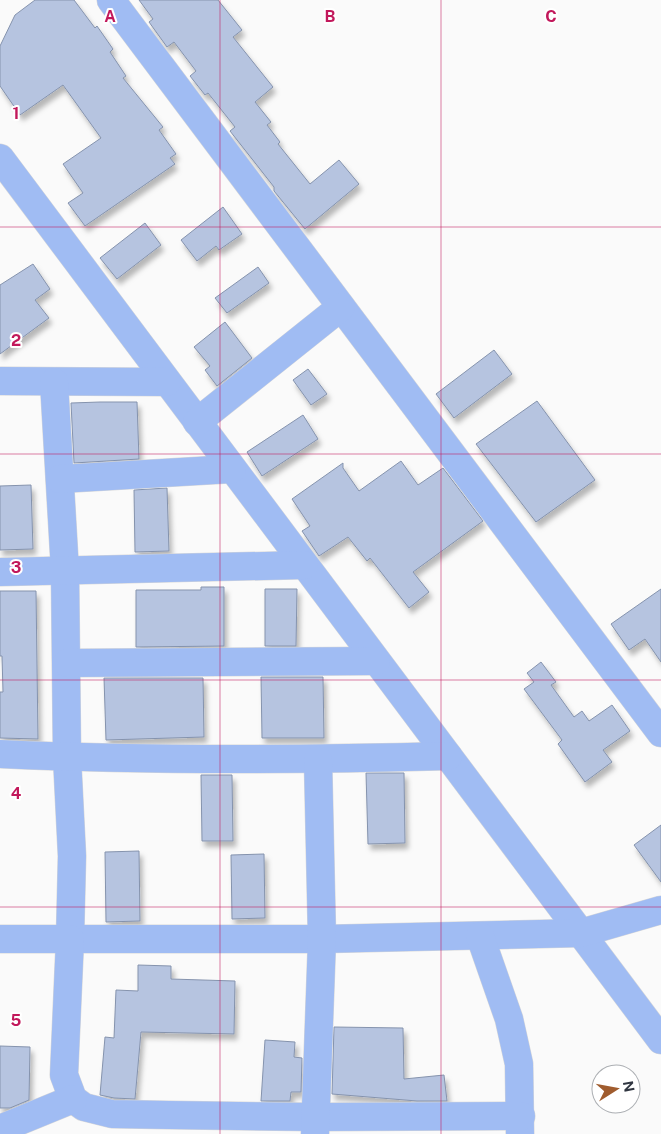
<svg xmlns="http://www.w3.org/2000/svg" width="661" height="1134" font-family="'Public Sans',sans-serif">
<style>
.building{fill:#b6c4e0;stroke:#8593ad;filter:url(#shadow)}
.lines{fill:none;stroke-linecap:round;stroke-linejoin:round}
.minor-casing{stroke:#d6d7d9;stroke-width:29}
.minor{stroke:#a0bcf3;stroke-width:28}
.grid{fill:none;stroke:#c2185b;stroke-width:1;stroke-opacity:0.55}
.grid-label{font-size:16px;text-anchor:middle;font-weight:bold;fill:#c2185b;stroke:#fff;stroke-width:4;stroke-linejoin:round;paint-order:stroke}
</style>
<defs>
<filter id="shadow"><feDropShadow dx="3" dy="5.5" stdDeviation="2.5" flood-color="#0004"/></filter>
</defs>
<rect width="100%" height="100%" fill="#fafafa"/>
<!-- building -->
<g class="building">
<polygon points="35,0 74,0 95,28 97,26 113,49 110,52 126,76 123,78 163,127 159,130 176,154 170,158 175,164 85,226 68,203 83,193 63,164 101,138 63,85 20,115 0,86 0,46 15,15"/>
<polygon points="139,0 218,0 242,30 233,37 273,87 255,102 271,122 267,125 280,142 278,144 310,184 339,160 359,184 305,229 274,191 274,187 230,131 235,127 208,93 205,95 190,76 196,71 174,42 167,47 149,22 153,19"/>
<polygon points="223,207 242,234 219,250 216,246 197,261 181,240"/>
<polygon points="145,223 161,245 117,279 100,258"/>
<polygon points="33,264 50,289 35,300 49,318 0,354 0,285"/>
<polygon points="258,267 269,283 227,313 215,298"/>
<polygon points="225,322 252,358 217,386 205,370 210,366 194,347"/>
<polygon points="494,350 512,374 454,418 436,394"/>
<polygon points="308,369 327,394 311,405 293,380"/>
<polygon points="537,401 595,480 536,522 476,444"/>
<polygon points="100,402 137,402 139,459 74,463 71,403"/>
<polygon points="303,415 318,439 262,476 247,452"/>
<polygon points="401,461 418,485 443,468 483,521 413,572 429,592 409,608 370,558 367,561 348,537 319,556 302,531 310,526 292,499 343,463 343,468 359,491"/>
<polygon points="31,485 33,549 0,550 0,486"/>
<polygon points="167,488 169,551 135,552 134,490"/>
<polygon points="201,587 224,587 224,646 136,647 136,590 201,590"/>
<polygon points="265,589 297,589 296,646 265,646"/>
<polygon points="661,589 661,662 645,639 629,650 611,624"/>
<polygon points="0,591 36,591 38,739 0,738 0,692 3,692 2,656 0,656"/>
<polygon points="541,662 556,682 551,685 574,717 582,711 589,721 612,705 630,731 603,750 612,762 585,782 558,744 562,740 524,689 534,682 527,673"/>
<polygon points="261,677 323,677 324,738 262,738"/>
<polygon points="104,678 203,678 204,737 106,740"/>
<polygon points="366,773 404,773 405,843 368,844"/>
<polygon points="201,775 232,775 233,841 202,841"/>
<polygon points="661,825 661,882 634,845"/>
<polygon points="139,851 140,921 106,922 105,852"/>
<polygon points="264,854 265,918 232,919 231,855"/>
<polygon points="138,965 171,966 171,979 235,981 234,1034 141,1032 135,1099 114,1098 100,1095 105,1037 114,1038 116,990 138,991"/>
<polygon points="334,1027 403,1028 404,1079 444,1075 447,1101 417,1101 332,1094"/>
<polygon points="265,1040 295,1042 294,1057 302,1058 301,1092 291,1092 290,1101 261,1101"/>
<polygon points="0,1046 30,1047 29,1100 10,1108 0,1108"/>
</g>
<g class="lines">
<!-- minor casing -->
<g class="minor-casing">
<g id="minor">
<polyline points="111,0 661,733"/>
<polyline points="0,158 661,1040"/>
<polyline points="0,381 167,382"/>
<polyline points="54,382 65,571 67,757 72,856 70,939 322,939 581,933 661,910"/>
<polyline points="197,422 341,307"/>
<polyline points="60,479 232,469"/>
<polyline points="0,572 304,565"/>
<polyline points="67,663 376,661"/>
<path d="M0 754C149 761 299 760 448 756"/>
<polyline points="480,936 509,1019 519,1064 520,1134"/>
<polyline points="0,939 70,939 64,1075 73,1099 84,1107 112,1114 169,1115 316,1117 521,1116"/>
<polyline points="0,1129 73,1099"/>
<polyline points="315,1134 322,939 318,760"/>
</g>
</g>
<!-- minor -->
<use href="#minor" class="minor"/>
</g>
<!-- grid -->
<path class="grid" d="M220 0V1134M441 0V1134M0 227H661M0 454H661M0 680H661M0 907H661"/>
<g class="grid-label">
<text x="110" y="22">A</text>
<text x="330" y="22">B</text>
<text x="551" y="22">C</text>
<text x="16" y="119">1</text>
<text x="16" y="346">2</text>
<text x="16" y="573">3</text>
<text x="16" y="799">4</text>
<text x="16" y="1026">5</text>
</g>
<!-- north arrow -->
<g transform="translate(616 1089) rotate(79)"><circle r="24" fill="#ffffff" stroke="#acafb3"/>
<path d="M0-4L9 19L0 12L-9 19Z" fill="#a05c2e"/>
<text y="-8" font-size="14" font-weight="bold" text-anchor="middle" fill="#303641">N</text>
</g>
</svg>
